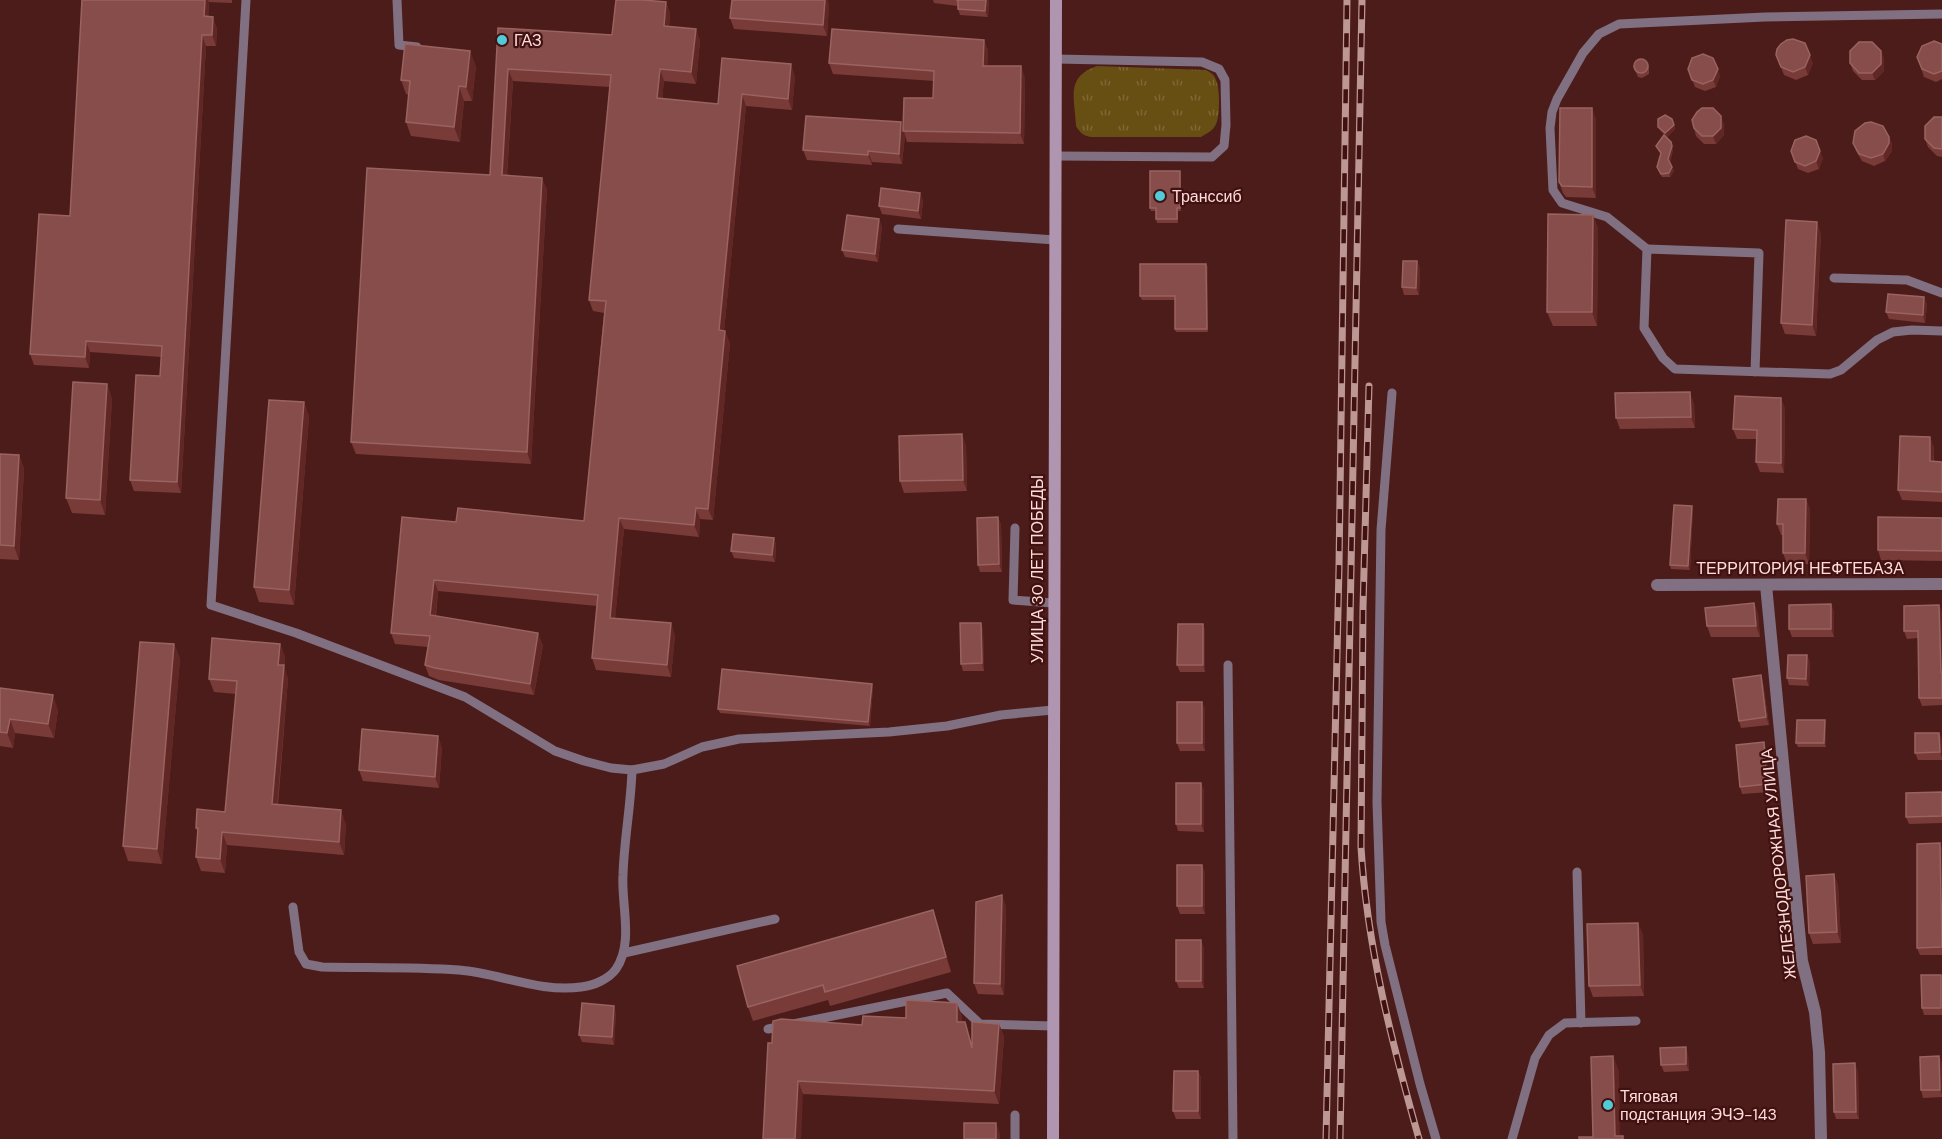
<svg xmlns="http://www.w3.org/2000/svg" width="1942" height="1139" font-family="'DM Sans',sans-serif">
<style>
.grass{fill:url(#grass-tufts)}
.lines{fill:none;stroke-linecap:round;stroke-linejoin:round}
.service{stroke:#817081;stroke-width:9}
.minor{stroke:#817081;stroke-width:12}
.secondary{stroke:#b095b1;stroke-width:12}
.rail-casing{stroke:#bd9794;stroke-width:7}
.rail{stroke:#401110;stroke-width:4.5;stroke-dasharray:14;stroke-linecap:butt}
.wall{fill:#783b38}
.shaded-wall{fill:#602725}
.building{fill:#864d4a;stroke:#996360;stroke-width:1.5}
.poi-dot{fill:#52cbd8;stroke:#401110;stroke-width:2}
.labels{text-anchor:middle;stroke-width:4.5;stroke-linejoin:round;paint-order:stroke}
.poi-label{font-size:16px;fill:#feddda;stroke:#401110;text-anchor:start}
.street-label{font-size:16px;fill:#feddda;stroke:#401110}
</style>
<defs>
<pattern id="grass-tufts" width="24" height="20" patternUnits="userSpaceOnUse" patternTransform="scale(1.5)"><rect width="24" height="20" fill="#674e13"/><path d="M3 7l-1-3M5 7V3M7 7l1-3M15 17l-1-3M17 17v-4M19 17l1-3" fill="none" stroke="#7e6735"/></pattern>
</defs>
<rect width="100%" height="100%" fill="#4c1c1a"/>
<!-- grass -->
<path class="grass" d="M1097 66 1206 70C1211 73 1214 74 1216 80 1220 88 1220 116 1216 124 1213 131 1207 133 1201 137H1091C1084 136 1080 133 1076 126 1075 97 1065 77 1097 66Z"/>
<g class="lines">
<!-- service -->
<g class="service">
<polyline points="246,0 211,605 296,633 465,697 555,751 584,761 611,768 632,770 664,764 702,747 739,739 889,732 947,726 1001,715 1053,710"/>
<polyline points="397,0 399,45 417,47"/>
<polyline points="1055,156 1212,157 1224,146 1226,125 1225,80 1219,69 1202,62 1056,59"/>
<polyline points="898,229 1055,240"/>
<polyline points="1647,249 1607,217 1562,203 1553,190 1550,128 1552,112 1557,99 1583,53 1599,34 1619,24 1765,17 1942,14"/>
<polyline points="1834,278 1907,280 1942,293"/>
<polyline points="1755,372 1759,253 1647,249 1644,328 1663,358 1675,369 1830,374 1841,370 1877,340 1893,332 1912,330 1942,331"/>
<polyline points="1392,393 1381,530 1377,802 1381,922 1385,945 1420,1084 1436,1139"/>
<polyline points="1015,528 1013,600 1053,603"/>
<polyline points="1228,665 1233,1139"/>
<polyline points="1577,872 1581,1023"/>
<path d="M293 907 299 952 306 964 322 967C367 968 414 967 459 970 499 973 540 993 581 987 593 986 609 979 616 969 634 943 621 904 623 875 624 840 631 805 632 770"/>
<polyline points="624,953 775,919"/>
<polyline points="768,1029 947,993 980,1024 1053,1026"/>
<polyline points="1015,1139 1015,1115"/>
<polyline points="1512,1139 1535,1058 1549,1035 1565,1023 1636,1021"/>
</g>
<!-- minor -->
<g class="minor">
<polyline points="1657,585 1942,584"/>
<polyline points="1766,585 1802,961 1815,1012 1819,1052 1821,1139"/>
</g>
<!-- secondary -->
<polyline class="secondary" points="1053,1139 1056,0"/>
<!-- rail casing -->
<g class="rail-casing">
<g id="rail">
<path d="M1369 386 1363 608 1361 847C1367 947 1392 1043 1419 1139"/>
<polyline points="1326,1139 1339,567 1347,0"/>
<polyline points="1340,1139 1362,0"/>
</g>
</g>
<!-- rail -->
<use href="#rail" class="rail"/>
</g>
<!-- wall -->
<g class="wall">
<polygon points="82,0 232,0 232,3 209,2 208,17 217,28 216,46 206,46 181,493 134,491 130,480 160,376 161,357 90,352 89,368 34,365 30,354 70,216"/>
<polygon points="933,0 989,0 988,17 960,15 958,9 958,6 934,3"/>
<polygon points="666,2 670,14 669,26 700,40 696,84 664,81 662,99 718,104 722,58 795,76 792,110 746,106 724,331 730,343 713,520 700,519 699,537 624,529 615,618 675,635 671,677 596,670 592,658 597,606 438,591 436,616 543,645 534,695 439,680 429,676 425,665 428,647 395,644 391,633 456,522 584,521 604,313 593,311 589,300 610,87 513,81 507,176 547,189 531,464 356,454 351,442 490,175 498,28 612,35"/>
<polygon points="829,4 827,36 734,29 730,18"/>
<polygon points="984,40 988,51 987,66 1025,77 1024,144 907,142 905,135 902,164 872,162 872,165 807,160 803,150 903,129 933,98 934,81 833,74 829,63"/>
<polygon points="1942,44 1942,79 1936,82 1924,77 1917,57"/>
<polygon points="1776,55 1813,63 1808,75 1796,80 1784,75"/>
<polygon points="1884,58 1884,71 1875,80 1862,80 1853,71 1850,63"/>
<polygon points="1647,62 1649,66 1649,74 1642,78 1638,77 1633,66"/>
<polygon points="476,66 472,101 464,101 460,142 411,136 406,122 409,95 406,94 401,80"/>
<polygon points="1688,69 1720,76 1716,87 1705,91 1695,87"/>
<polygon points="1942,117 1942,157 1937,156 1928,147 1925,139"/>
<polygon points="1596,119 1596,198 1566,197 1563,193 1559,182"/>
<polygon points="1672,119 1675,129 1667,137 1660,130 1658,123"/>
<polygon points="1724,124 1724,135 1716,144 1704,144 1696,136 1694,128"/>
<polygon points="1889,137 1892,144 1892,151 1885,161 1874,166 1862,161 1856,151 1853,143"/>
<polygon points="1671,142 1673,150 1670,162 1674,171 1670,177 1662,177 1657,167 1661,154 1656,146"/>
<polygon points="1791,151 1823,158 1819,169 1808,173 1798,169"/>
<polygon points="1180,171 1181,175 1181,211 1178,211 1178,223 1157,223 1156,219 1156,211 1151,211 1150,208"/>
<polygon points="923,200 921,219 882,214 879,206"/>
<polygon points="1593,215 1598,229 1597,326 1553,326 1547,312"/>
<polygon points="882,226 878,262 845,257 842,250"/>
<polygon points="1821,233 1816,336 1785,334 1781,323"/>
<polygon points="1417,261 1420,269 1419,295 1404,295 1402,287"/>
<polygon points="1206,264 1208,267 1208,332 1176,332 1175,329 1175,300 1142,300 1140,296"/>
<polygon points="1924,297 1927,305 1925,323 1889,319 1886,312"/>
<polygon points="107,384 112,399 105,515 72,513 66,498"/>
<polygon points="304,402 309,417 294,605 259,602 254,587"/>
<polygon points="1694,403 1695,428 1620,429 1616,418"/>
<polygon points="1785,408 1784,473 1760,472 1756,462 1757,439 1737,439 1733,429"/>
<polygon points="966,445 967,491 904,493 900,481"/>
<polygon points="1934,447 1934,461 1942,462 1942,502 1902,500 1898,490"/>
<polygon points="0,454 19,455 24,469 19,560 0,559"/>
<polygon points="1806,499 1810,510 1809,564 1787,564 1783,553 1783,535 1781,535 1777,524"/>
<polygon points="1692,506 1693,509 1690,570 1671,569 1670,565"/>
<polygon points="998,517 1001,525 1002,572 980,572 978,565"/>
<polygon points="1942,518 1942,561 1881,560 1878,550"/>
<polygon points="774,538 776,545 775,562 734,558 731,551"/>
<polygon points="1754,603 1758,614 1760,637 1711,637 1707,626"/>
<polygon points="1831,604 1834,612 1834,637 1792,637 1789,629"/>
<polygon points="1939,605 1942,613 1942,705 1922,706 1919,698 1918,638 1907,639 1904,631"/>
<polygon points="981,623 983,630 984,671 963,671 961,664"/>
<polygon points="1203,624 1205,631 1205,672 1180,672 1177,665"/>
<polygon points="174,644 180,659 162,864 128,861 123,846"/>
<polygon points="280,644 285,657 284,667 288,679 278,805 346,824 344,855 227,845 225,873 201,871 196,857 198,834 196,828 225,812 236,694 214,692 209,679"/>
<polygon points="1807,655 1810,663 1809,686 1789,685 1787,678"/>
<polygon points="1763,683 1769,725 1741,728 1739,721"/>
<polygon points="873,687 870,726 720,713 718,709"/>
<polygon points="0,688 58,710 54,738 15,733 13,748 0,746"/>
<polygon points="1202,702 1205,710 1205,751 1180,751 1177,743"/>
<polygon points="1826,724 1826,747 1798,747 1796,743"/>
<polygon points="1939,733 1942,740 1942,760 1918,760 1915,753"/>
<polygon points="1764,742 1766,750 1770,792 1742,794 1740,787"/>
<polygon points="442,747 439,788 363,781 359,770"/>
<polygon points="1201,783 1204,791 1204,832 1178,831 1176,824"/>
<polygon points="1942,792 1942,823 1909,824 1906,817"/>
<polygon points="1940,843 1942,849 1942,955 1920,955 1917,948"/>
<polygon points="1202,865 1205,873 1205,914 1180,914 1177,906"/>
<polygon points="1834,874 1838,885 1841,943 1813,944 1809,933"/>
<polygon points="1006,906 1004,995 978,994 974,983"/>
<polygon points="933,910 938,925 951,972 830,1006 828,1000 753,1021 748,1007"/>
<polygon points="1643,934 1644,996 1593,997 1589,986"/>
<polygon points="1204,947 1204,988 1179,988 1176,981"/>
<polygon points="1941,975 1942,979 1942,1015 1924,1015 1922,1008"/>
<polygon points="616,1013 614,1045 582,1042 579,1035"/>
<polygon points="962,1016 962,1022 969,1035 972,1044 999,1024 1004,1037 999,1104 803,1094 772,1043 862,1025 906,1018"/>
<polygon points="1688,1055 1689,1071 1664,1072 1661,1065"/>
<polygon points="1939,1056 1942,1064 1942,1097 1923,1098 1921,1090"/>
<polygon points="1198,1071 1201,1078 1201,1119 1176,1119 1173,1111"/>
<polygon points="1858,1071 1859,1119 1836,1119 1834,1112"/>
</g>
<!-- shaded-wall -->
<g class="shaded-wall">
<polygon points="205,0 208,0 209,2 208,27 204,16"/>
<polygon points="825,0 828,0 829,4 827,36 823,25"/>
<polygon points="986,0 989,0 988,17 985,11"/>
<polygon points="666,2 670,14 668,37 664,26"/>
<polygon points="213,17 217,28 216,46 212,35"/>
<polygon points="696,29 700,40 696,84 691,72"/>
<polygon points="202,35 206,46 181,493 177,482"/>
<polygon points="984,40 988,51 987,77 983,66"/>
<polygon points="470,51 476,66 472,101 466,87"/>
<polygon points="1881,51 1884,58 1884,71 1875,80 1872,73"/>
<polygon points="1810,55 1813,63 1808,75 1805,67"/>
<polygon points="791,64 795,76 792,110 788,99"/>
<polygon points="1021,66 1025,77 1024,144 1020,133"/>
<polygon points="508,69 513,81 506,187 502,175"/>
<polygon points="660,69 664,81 661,110 657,98"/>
<polygon points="1718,69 1720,76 1716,87 1713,80"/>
<polygon points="459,86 464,101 460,142 454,127"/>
<polygon points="742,94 746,106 723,342 719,330"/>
<polygon points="1592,108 1596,119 1596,198 1592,187"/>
<polygon points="1721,116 1724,124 1724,135 1716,144 1713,136"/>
<polygon points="901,122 905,135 902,164 899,154"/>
<polygon points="1674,125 1675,129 1667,137 1665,133"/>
<polygon points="1889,137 1892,144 1892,151 1885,161 1883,154"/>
<polygon points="1672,146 1673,150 1669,163 1668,159"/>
<polygon points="868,151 872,162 872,165 868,155"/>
<polygon points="1820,151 1823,158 1819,169 1816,161"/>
<polygon points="1672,167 1674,171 1670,177 1669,173"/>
<polygon points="1180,171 1181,175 1181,211 1180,208"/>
<polygon points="542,178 547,189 531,464 527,452"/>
<polygon points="920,193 923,200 921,219 918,211"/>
<polygon points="1593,215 1598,229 1597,326 1592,312"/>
<polygon points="879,219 882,226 878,262 875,254"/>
<polygon points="1817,222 1821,233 1816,336 1812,325"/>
<polygon points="1417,261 1420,269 1419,295 1416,288"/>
<polygon points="1206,264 1208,267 1208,332 1207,329"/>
<polygon points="1924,297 1927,305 1925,323 1923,315"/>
<polygon points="725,331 730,343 713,520 708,509"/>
<polygon points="86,341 90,352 89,368 85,357"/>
<polygon points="107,384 112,399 105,515 100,500"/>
<polygon points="1690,392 1694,403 1695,428 1691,417"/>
<polygon points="1781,398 1785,408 1784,473 1781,463"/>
<polygon points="304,402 309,417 294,605 289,590"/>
<polygon points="962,434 966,445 967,491 963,480"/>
<polygon points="1930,437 1934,447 1933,471 1930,461"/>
<polygon points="19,455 24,469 19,560 14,546"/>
<polygon points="1806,499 1810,510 1809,564 1805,553"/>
<polygon points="1692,506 1693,509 1690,570 1688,566"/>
<polygon points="696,508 700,519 699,537 694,525"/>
<polygon points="998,517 1001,525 1002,572 999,564"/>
<polygon points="619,518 624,529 614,629 610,618"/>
<polygon points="774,538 776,545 775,562 772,555"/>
<polygon points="434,580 438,591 434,627 430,615"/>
<polygon points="1754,603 1758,614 1760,637 1756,626"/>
<polygon points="1831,604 1834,612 1834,637 1831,629"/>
<polygon points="1939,605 1942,613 1942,675 1941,672"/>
<polygon points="671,623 675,635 671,677 667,665"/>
<polygon points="981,623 983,630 984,671 982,663"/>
<polygon points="1203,624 1205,631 1205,672 1203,665"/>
<polygon points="538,633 543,645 534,695 530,684"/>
<polygon points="174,644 180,659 162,864 157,849"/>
<polygon points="280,644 285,657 284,667 288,679 276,818 272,804"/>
<polygon points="1807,655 1810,663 1809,686 1806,679"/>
<polygon points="1761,675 1763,683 1769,725 1766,717"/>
<polygon points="872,684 873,687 870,726 868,722"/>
<polygon points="53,695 58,710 54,738 48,724"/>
<polygon points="1202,702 1205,710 1205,751 1202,743"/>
<polygon points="10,719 15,733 13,748 7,733"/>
<polygon points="1825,720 1826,724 1826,747 1824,743"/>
<polygon points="1939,733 1942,740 1942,759 1940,752"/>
<polygon points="438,736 442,747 439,788 435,777"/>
<polygon points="1764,742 1766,750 1770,792 1767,784"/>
<polygon points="1201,783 1204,791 1204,832 1201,824"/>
<polygon points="341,810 346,824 344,855 339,842"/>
<polygon points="222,832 227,845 225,873 220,859"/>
<polygon points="1940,843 1942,849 1942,914 1941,912"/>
<polygon points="1202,865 1205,873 1205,914 1202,906"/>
<polygon points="1834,874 1838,885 1841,943 1837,932"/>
<polygon points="1002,895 1006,906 1004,995 1000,984"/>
<polygon points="933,910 938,925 951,972 946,957"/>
<polygon points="1638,923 1643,934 1644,996 1640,985"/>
<polygon points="1201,940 1204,947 1204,988 1201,981"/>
<polygon points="1941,975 1942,979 1942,1010 1941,1008"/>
<polygon points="957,1003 962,1016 962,1035 957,1022"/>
<polygon points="614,1006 616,1013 614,1045 612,1037"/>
<polygon points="999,1024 1004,1037 999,1104 994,1091"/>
<polygon points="1686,1047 1688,1055 1689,1071 1686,1064"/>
<polygon points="1613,1056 1619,1071 1620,1139 1615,1136"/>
<polygon points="1939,1056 1942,1064 1942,1096 1940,1090"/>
<polygon points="1855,1063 1858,1071 1859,1119 1856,1112"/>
<polygon points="1198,1071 1201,1078 1201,1119 1198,1111"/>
<polygon points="798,1081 803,1094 801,1139 795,1139"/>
<polygon points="996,1123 1000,1134 1000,1139 996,1139"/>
</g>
<!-- building -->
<g class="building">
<polygon points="82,0 205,0 204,16 213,17 212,35 202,35 177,482 130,480 136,375 160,376 162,346 86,341 85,357 30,354 39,214 70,216"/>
<polygon points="616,0 644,0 666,2 664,26 696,29 691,72 660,69 657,98 718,104 722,58 791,64 788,99 742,94 719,330 725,331 708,509 696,508 694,525 619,518 610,618 671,623 667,665 592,658 598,595 434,580 430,615 538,633 530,684 435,668 425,665 430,636 391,633 402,517 456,522 458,508 584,521 606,301 589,300 611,75 508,69 502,175 542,178 527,452 351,442 367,168 490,175 498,28 612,35"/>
<polygon points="732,0 825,0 823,25 730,18"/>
<polygon points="956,0 986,0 985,11 958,9 958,0"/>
<polygon points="832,29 984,40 983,66 1021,66 1020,133 903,131 904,98 933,98 934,71 829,63"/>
<polygon points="1793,39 1805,43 1810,55 1805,67 1793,72 1781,67 1776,55 1777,49 1781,44 1787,40"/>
<polygon points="1934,41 1942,44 1942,71 1934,74 1922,69 1917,57 1922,46"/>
<polygon points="1859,42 1872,42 1881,51 1881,64 1872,73 1859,73 1850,63 1850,51"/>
<polygon points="405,44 470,51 466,87 459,86 454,127 406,122 410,81 401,80"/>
<polygon points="1703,54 1713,58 1718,69 1713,80 1703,84 1692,80 1688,69 1692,58"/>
<circle cx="1641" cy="66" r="7"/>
<polygon points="1560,108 1592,108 1592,187 1562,186 1559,182"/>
<polygon points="1702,108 1713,108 1721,116 1721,128 1713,136 1702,136 1694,128 1692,120 1697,112"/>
<polygon points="1665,115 1672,119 1674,125 1665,133 1658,127 1658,119"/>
<polygon points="806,116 901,122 899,154 868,151 868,155 803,150"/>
<polygon points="1934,117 1942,117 1942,149 1934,148 1925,139 1925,126"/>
<polygon points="1871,122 1883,126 1889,137 1889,143 1883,154 1871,158 1859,154 1853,143 1855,131 1865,123"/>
<polygon points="1664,135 1671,142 1672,146 1668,159 1672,167 1669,173 1661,174 1657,167 1661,153 1656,146"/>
<polygon points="1806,136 1816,140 1820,151 1816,161 1805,166 1795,162 1791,151 1795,140"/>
<polygon points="1150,171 1180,171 1180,208 1177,208 1177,219 1156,219 1156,208 1150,208"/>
<polygon points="881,188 920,193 918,211 879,206"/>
<polygon points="1548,214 1593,215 1592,312 1547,312"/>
<polygon points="847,215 879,219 875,254 842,250"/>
<polygon points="1786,220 1817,222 1812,325 1781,323"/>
<polygon points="1403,261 1417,261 1416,288 1402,287"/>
<polygon points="1140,264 1206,264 1207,329 1175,329 1175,296 1140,296"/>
<polygon points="1888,294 1924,297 1923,315 1886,312"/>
<polygon points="73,382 107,384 100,500 66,498"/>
<polygon points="1690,392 1691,417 1616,418 1615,393"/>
<polygon points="1735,396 1781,398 1781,463 1756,462 1757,430 1733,429"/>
<polygon points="269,400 304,402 289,590 254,587"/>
<polygon points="962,434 963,480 900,481 899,436"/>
<polygon points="1900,436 1930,437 1930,461 1942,462 1942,492 1898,490"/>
<polygon points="0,454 19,455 14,546 0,545"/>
<polygon points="1778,499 1806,499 1805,553 1783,553 1783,524 1777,524"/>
<polygon points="1674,505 1692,506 1688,566 1670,565"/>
<polygon points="998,517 999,564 978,565 977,518"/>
<polygon points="1878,517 1942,518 1942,551 1878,550"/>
<polygon points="733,534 774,538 772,555 731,551"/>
<polygon points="1754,603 1756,626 1707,626 1705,608"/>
<polygon points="1831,604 1831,629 1789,629 1789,605"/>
<polygon points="1939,605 1941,672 1942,672 1942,698 1919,698 1918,631 1904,631 1904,606"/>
<polygon points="960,623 981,623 982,663 961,664"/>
<polygon points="1178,624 1203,624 1203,665 1177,665"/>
<polygon points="212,638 280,644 278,665 284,665 272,804 341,810 339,842 222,832 220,859 196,857 198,828 196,828 197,809 225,812 237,681 209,679"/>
<polygon points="140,642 174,644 157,849 123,846"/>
<polygon points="1788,655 1807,655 1806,679 1787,678"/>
<polygon points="722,669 872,684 868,722 718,709"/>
<polygon points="1761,675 1766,717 1739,721 1733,679"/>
<polygon points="0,688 53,695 48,724 10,719 7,733 0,732"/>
<rect x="1177" y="702" width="25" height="41"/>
<polygon points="1797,720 1825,720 1824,743 1796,743"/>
<polygon points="362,729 438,736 435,777 359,770"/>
<polygon points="1915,733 1939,733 1940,752 1915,753"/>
<polygon points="1764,742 1767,784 1740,787 1736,745"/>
<rect x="1176" y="783" width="25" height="41"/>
<polygon points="1942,792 1942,816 1906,817 1906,793"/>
<polygon points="1940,843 1942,947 1917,948 1917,844"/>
<rect x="1177" y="865" width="25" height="41"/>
<polygon points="1834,874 1837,932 1809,933 1806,876"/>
<polygon points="1002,895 1000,984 974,983 976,902"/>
<polygon points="933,910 946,957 825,992 823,985 748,1007 737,966"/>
<polygon points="1638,923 1640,985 1589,986 1587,924"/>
<rect x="1176" y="940" width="25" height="41"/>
<polygon points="1921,975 1941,975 1941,1008 1922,1008"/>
<polygon points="906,1000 957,1003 957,1022 965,1022 972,1048 972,1022 999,1024 994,1091 798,1081 795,1139 763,1139 768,1043 772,1043 773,1021 781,1019 862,1025 863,1016 906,1018"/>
<polygon points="582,1003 614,1006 612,1037 579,1035"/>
<polygon points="1686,1047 1686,1064 1661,1065 1660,1048"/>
<polygon points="1613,1056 1615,1136 1623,1136 1623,1139 1579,1139 1579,1137 1593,1137 1591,1057"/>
<polygon points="1939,1056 1940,1090 1921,1090 1920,1057"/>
<polygon points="1855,1063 1856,1112 1834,1112 1833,1064"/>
<polygon points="1174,1071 1198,1071 1198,1111 1173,1111"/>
<rect x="964" y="1123" width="32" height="16"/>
</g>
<!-- markers -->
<g class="poi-dot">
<circle cx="502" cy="40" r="6"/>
<circle cx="1160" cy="196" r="6"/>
<circle cx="1608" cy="1105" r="6"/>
</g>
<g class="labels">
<!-- poi labels -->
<g class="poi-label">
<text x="514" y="46">ГАЗ</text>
<text x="1172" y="202">Транссиб</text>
<text x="1620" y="1102">Тяговая<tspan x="1620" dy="18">подстанция ЭЧЭ-143</tspan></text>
</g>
<!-- street labels -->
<g class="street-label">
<text x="1800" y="574">ТЕРРИТОРИЯ НЕФТЕБАЗА</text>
<text transform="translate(1037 569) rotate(-90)" y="6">УЛИЦА 30 ЛЕТ ПОБЕДЫ</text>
<text transform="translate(1778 864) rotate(-96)" y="6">ЖЕЛЕЗНОДОРОЖНАЯ УЛИЦА</text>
</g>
</g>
</svg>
